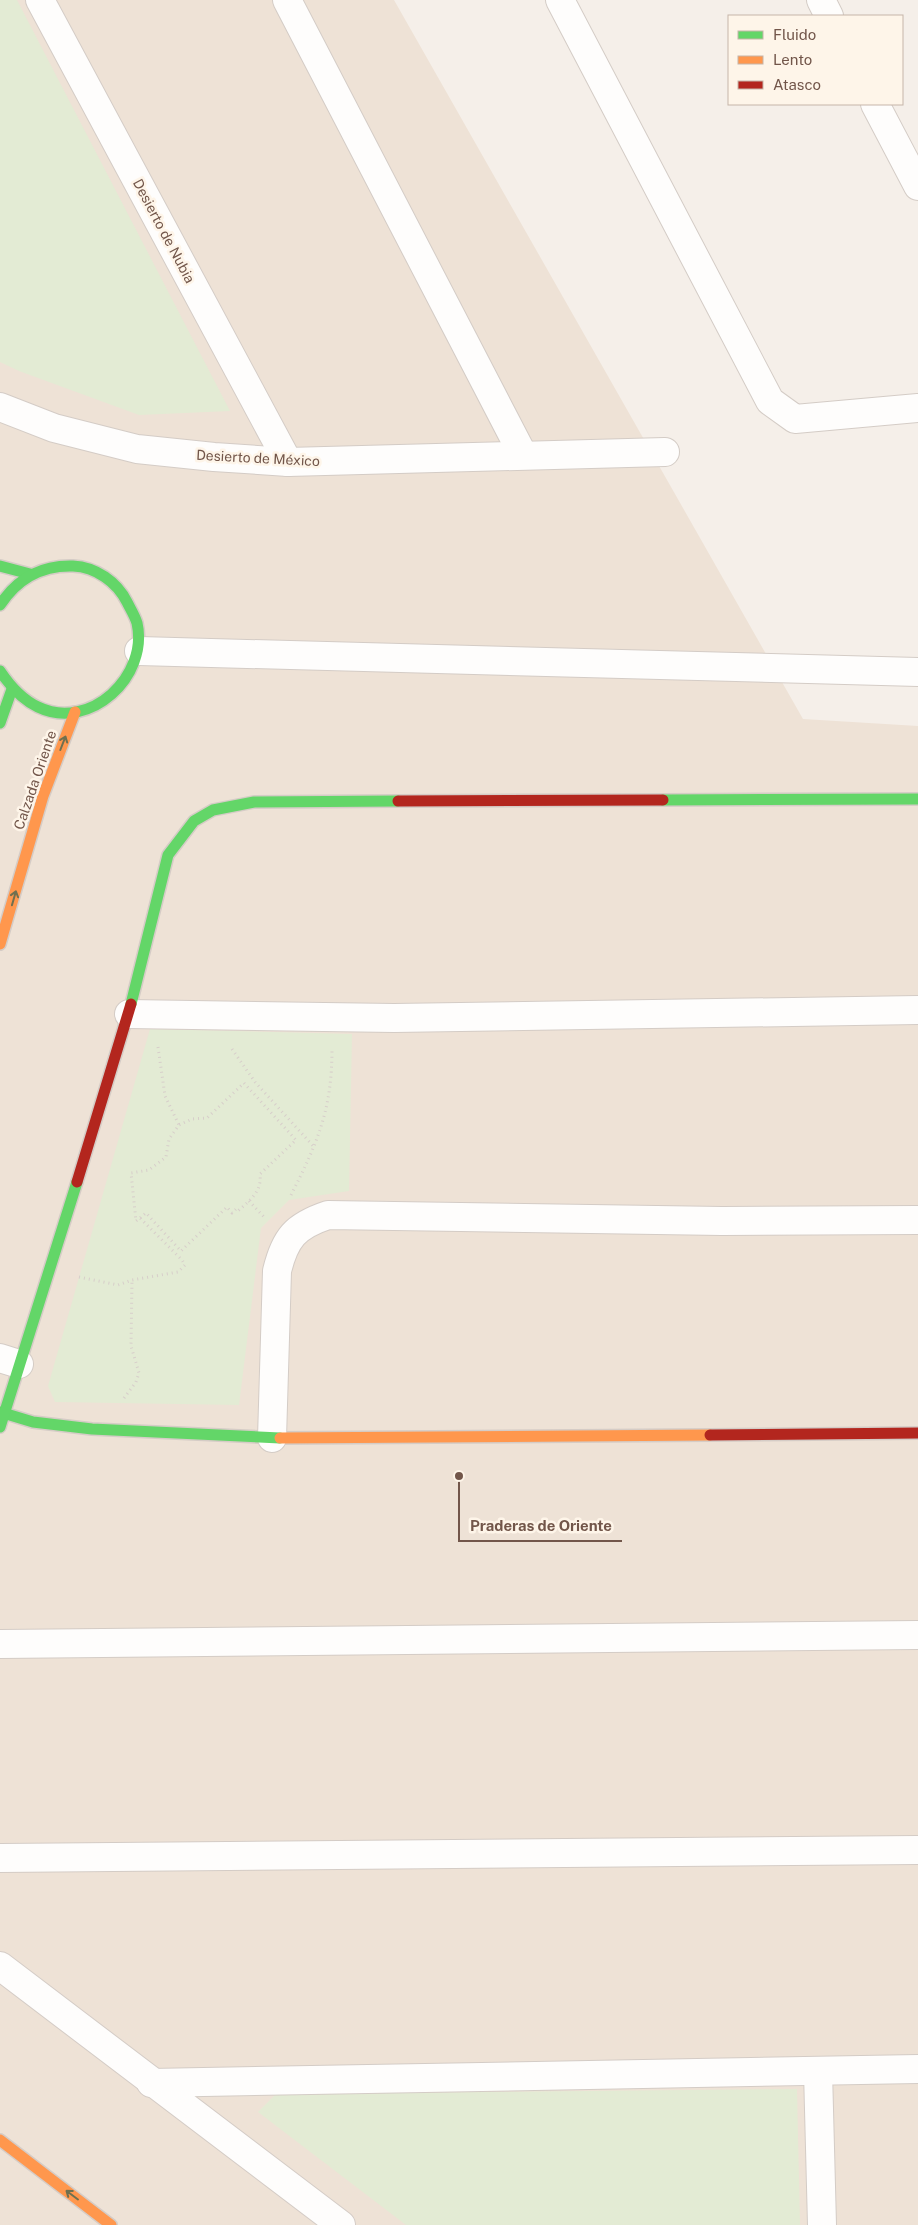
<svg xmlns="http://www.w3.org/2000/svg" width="918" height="2225" font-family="'Public Sans',sans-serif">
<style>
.residential{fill:#eee2d6}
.green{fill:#e3ebd4}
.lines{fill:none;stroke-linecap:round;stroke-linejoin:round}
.street-casing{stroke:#d4ccc6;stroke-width:30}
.fast-casing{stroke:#d5ccc6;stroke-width:14}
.slow-casing{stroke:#d5ccc6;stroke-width:14}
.jam-casing{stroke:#d5ccc6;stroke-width:14}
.path{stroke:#d7ceca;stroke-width:3;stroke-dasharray:1 4;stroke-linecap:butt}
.street{stroke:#fefdfc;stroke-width:28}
.fast{stroke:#63d668;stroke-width:11}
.slow{stroke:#ff974d;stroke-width:11}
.jam{stroke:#b3261e;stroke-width:11}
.oneway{stroke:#6f7050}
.labels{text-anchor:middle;stroke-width:5;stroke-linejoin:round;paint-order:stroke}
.street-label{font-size:14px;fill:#72564a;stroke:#fef5e9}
.leader{fill:none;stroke:#72564a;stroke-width:2}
.callout-dot{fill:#72564a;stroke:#fef5e9;stroke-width:2}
.callout-label{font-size:15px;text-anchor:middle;font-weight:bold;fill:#72564a;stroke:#fef5e9;stroke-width:5;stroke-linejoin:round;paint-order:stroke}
</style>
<rect width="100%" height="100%" fill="#f5efe9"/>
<!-- residential -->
<polygon class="residential" points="0,0 394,0 803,719 918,726 918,2225 0,2225"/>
<!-- green -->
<g class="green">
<polygon points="0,0 17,0 230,411 139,415 19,371 0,362"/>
<polygon points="150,1029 352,1034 349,1191 289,1200 261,1228 239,1405 55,1402 48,1386"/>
<polygon points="797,2089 800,2225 406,2225 258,2112 276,2094"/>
</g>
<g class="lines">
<!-- street casing -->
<g class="street-casing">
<g id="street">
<polyline points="40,0 288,462"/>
<polyline points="287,0 523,455"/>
<polyline points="560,0 770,401 795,419 918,408"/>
<polyline points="821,0 829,16"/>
<polyline points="875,104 918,186"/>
<polyline points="0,407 54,428 137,449 214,457 288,462 665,452"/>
<polyline points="139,651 918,672"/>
<polyline points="129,1014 394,1018 918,1010"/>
<polyline points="0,1358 19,1364"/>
<path d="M272 1438 277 1271C285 1238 295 1226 328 1215L722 1221 918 1220"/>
<polyline points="0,1644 918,1635"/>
<polyline points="0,1858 918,1850"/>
<polyline points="0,1966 341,2225"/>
<polyline points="818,2071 822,2225"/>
<polyline points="151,2083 918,2069"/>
</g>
</g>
<!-- fast casing -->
<g class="fast-casing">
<g id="fast">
<polyline points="0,566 30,574"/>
<path d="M0 605C17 579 41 565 73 566 96 567 117 582 127 602 130 608 135 616 137 623 149 676 90 732 38 707 21 699 10 686 0 671"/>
<polyline points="0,723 12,689"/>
<polyline points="663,800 918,799"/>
<polyline points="131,1004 168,855 194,821 213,810 254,802 398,801"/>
<polyline points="0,1412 33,1422 92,1429 280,1438"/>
<polyline points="0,1427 77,1182"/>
</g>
</g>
<!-- slow casing -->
<g class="slow-casing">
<g id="slow">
<polyline points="0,944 43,796 75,712"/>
<polyline points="280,1438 710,1435"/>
<polyline points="0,2140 111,2225"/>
</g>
</g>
<!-- jam casing -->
<g class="jam-casing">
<g id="jam">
<polyline points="398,801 663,800"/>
<polyline points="77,1182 131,1004"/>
<polyline points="710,1435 918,1433"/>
</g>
</g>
<!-- path -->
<g class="path">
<polyline points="158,1047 165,1096 179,1125"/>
<polyline points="232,1049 255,1082 315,1148"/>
<path d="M244 1083 296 1140 260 1174C262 1192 250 1200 238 1211L236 1209 232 1213 227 1207 181 1251 146 1213 136 1221 131 1173 149 1170 166 1157 169 1139 179 1125 192 1119 207 1118Z"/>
<path d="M291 1195C318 1142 332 1109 332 1049"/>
<polyline points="249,1201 265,1218"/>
<polyline points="79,1277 118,1285 132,1280 178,1272 185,1265 182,1260 140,1218"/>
<polyline points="124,1398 136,1382 139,1373 131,1346 132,1280"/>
</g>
<!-- street -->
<use href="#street" class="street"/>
<!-- fast -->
<use href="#fast" class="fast"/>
<!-- slow -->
<use href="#slow" class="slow"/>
<!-- jam -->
<use href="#jam" class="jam"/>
</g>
<!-- one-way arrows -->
<defs><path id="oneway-shaft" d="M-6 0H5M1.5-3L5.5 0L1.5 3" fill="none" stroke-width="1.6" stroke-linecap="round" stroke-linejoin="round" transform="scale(1.25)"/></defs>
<g class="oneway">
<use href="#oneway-shaft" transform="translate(63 743) rotate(-69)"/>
<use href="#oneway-shaft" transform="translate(14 898) rotate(-74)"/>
<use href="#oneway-shaft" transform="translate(72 2195) rotate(-143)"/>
</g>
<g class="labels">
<!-- street labels -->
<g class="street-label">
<text transform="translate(164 231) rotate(62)" y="5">Desierto de Nubia</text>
<text transform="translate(258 458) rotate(3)" y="5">Desierto de México</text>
<text transform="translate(35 780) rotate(-71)" y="5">Calzada Oriente</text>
</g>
</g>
<!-- callouts -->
<path class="leader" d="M459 1476L459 1541H622"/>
<circle class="callout-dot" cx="459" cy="1476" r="5"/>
<g class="callout-label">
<text x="541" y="1531">Praderas de Oriente</text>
</g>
<!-- legend -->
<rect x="728" y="15" width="175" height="90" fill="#fef5e9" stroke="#c6b5a9"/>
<rect x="738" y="31" width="25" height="8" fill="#63d668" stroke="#c6b5a9"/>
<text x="773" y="40" font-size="15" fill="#72564a">Fluido</text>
<rect x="738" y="56" width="25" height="8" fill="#ff974d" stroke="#c6b5a9"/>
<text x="773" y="65" font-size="15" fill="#72564a">Lento</text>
<rect x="738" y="81" width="25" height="8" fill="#b3261e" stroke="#c6b5a9"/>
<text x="773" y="90" font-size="15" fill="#72564a">Atasco</text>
</svg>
